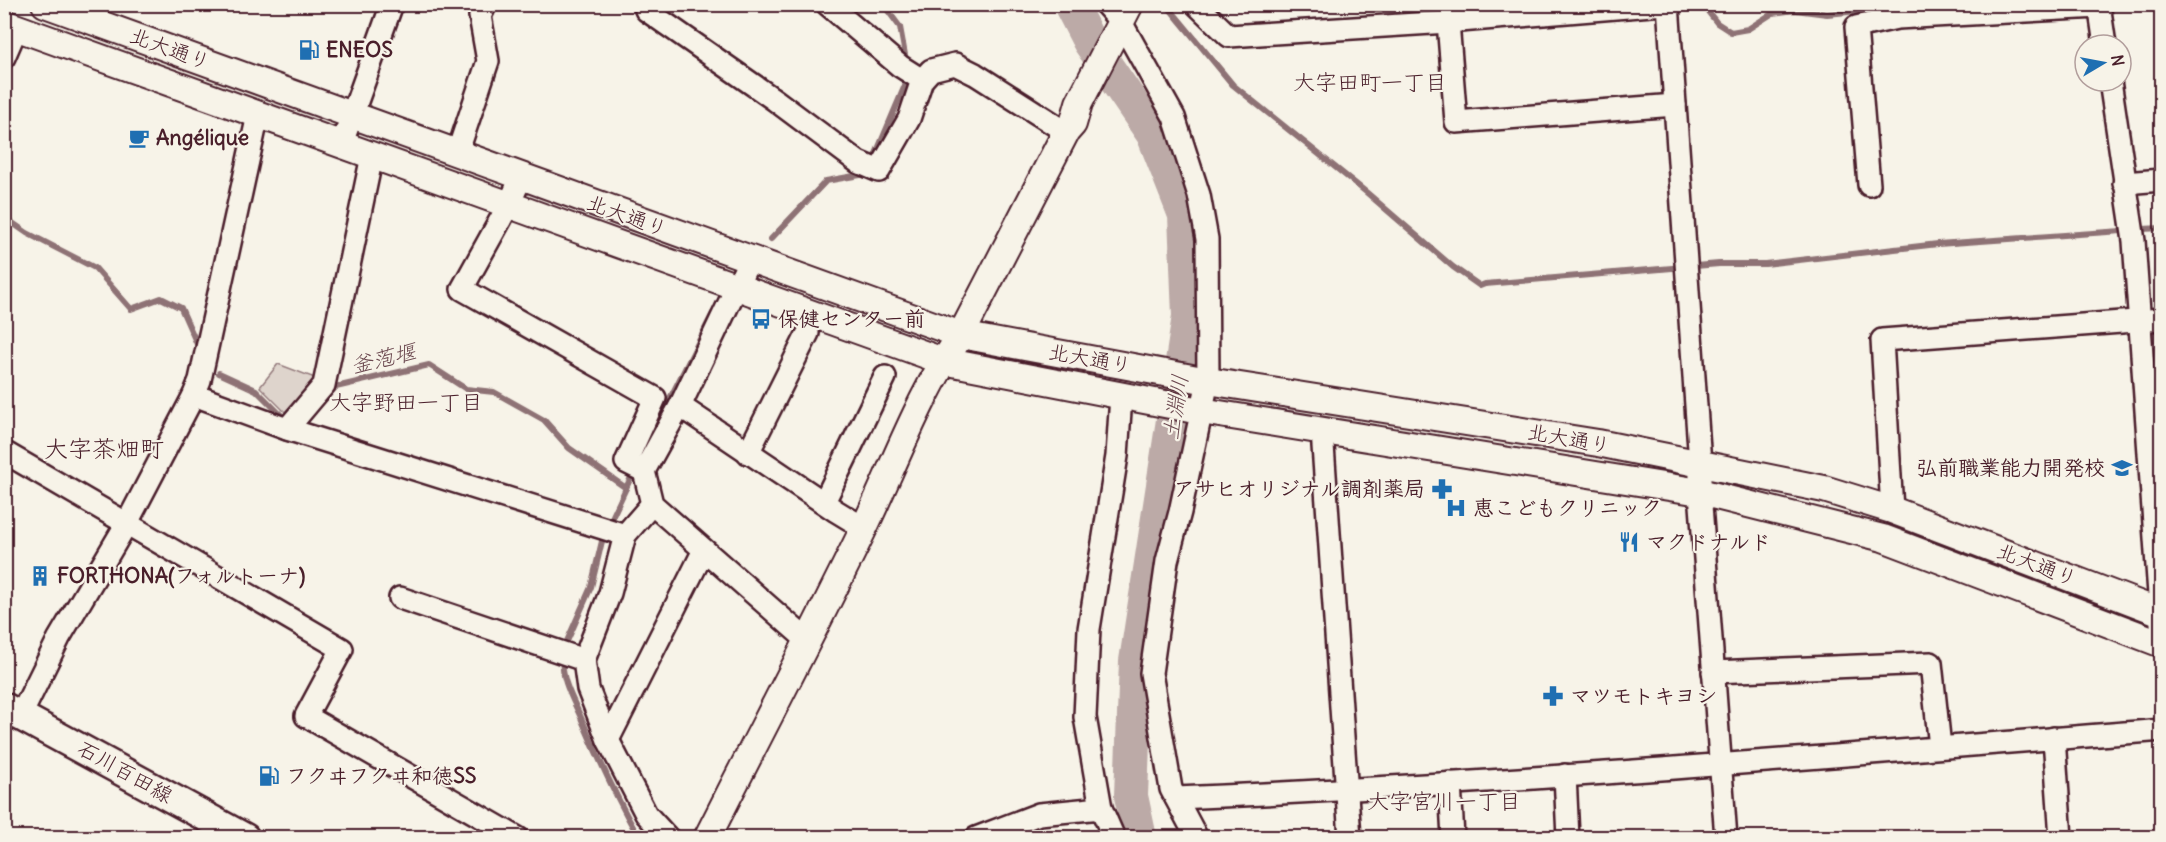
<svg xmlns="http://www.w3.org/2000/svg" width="2166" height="842" font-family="Delius,'Klee One',sans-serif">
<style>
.green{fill:#ded4cc;stroke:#947a7c;stroke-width:1.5}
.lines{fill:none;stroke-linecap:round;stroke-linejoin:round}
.stream{stroke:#8e7275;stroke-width:6}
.river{stroke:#bcaaa7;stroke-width:34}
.minor-casing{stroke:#4a1f2b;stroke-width:26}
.tertiary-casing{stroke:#4a1f2b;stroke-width:30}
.secondary-casing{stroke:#4a1f2b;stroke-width:33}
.minor{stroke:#f7f3e8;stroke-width:21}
.tertiary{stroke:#f7f3e8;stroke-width:26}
.secondary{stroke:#f7f3e8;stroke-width:28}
.labels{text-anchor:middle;stroke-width:4.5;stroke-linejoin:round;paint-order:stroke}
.street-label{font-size:21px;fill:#4a1f2b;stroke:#f7f3e8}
.poi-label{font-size:21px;font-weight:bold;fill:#4a1f2b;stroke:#f7f3e8;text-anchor:start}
.neighbourhood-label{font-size:22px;fill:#4a1f2b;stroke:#f7f3e8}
.water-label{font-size:22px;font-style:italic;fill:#6c4950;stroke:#f7f3e8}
.quarter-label{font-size:24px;fill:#4a1f2b;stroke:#f7f3e8}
</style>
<rect width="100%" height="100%" fill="#f7f3e8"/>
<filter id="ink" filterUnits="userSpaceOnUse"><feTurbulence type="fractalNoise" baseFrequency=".0167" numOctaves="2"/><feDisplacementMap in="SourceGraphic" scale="12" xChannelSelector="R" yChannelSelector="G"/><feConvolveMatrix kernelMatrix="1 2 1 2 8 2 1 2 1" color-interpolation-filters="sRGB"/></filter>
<g filter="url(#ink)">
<!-- green -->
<polygon class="green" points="278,364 315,378 285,412 260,387"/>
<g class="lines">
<!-- stream -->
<g class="stream">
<polyline points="883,4 900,27 907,66"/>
<polyline points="1166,4 1233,85 1366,192 1453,267 1480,286 1485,284 1719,264 1765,264 1938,244 2122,231"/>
<polyline points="1702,4 1717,23 1731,32 1748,29 1773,13 1795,10 1827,14 1930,4"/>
<polyline points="873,161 906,83 907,76"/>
<polyline points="4,217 27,233 95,268 131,309 161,298 181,308 197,344"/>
<polyline points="2142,229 2162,228"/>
<polyline points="771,239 826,181 860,175 866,168"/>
<polyline points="219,373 256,390 281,415"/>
<polyline points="328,395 336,387 429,365 466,389 494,392 544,420 569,448 626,488"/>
<polyline points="646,446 713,313"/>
<polyline points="564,648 591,587 603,537 634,471"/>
<path d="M563 658C560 679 574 701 582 720 599 760 617 799 639 838"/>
</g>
<!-- river -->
<polyline class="river" points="1070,4 1089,41 1153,134 1185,215 1189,316 1136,661 1131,796 1140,838"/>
<!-- minor casing -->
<g class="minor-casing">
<g id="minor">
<polyline points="649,4 646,10 775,100 858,162 879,171 909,119 922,80 931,70 955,64 975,74 1066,132"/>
<polyline points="827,4 900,66 922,80"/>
<polyline points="1105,4 1121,22 1174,117 1199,195 1207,239 1208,381 1180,512 1167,561 1151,673 1171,789 1197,838"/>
<polyline points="1196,4 1229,36 1448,22 1664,4"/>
<polyline points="1668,4 1700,463 1700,492 1726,838"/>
<polyline points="2099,4 2105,45"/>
<polyline points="1448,22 1456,122 1675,105"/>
<polyline points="4,57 17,27"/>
<polyline points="2110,81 2134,241 2162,637"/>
<polyline points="342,143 392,4"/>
<polyline points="457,154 488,61 480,16 486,4"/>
<polyline points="521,178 508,206 462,289 655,398 626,462 644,471"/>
<polyline points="2124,183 2162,180"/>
<polyline points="1869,185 1856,27 1897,18 2099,7"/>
<polyline points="750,259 680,406 644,471 652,504 808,641"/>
<polyline points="194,395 287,429 625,535"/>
<polyline points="680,406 836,511 864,528"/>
<polyline points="287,429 324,385 372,156"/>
<polyline points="1322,431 1350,838"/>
<polyline points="4,452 342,649 306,716 518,838"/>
<polyline points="748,453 808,333"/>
<polyline points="824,502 885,377"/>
<polyline points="652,504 625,535 610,593 584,660 588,689 608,740 646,814 668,838"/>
<polyline points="1892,510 1882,340 2162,319"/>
<polyline points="400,598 584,660"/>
<polyline points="1713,672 1931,663 1940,747"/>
<polyline points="21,715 59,638 127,523 194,395 200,380 258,115"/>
<polyline points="2054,738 2061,838"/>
<polyline points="608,740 704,550"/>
<polyline points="1565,775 1568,838"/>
<polyline points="1450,783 1453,838"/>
<path d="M1176 798C1505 784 1833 756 2162 730"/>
<polyline points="976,838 1039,814 1101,808"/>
<polyline points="1114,838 1101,808 1085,717 1089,629 1117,456 1121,396"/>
</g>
</g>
<!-- tertiary casing -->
<g class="tertiary-casing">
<g id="tertiary">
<polyline points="45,4 961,335 1208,381 1598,443 1824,489 1892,510 2162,613"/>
<polyline points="4,23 943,361 1201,411 1700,492 1883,538 2162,644"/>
<path d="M707 838C759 735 813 633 863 530 895 464 919 395 961 335L1066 132 1073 124 1079 103 1130 4"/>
</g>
</g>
<!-- secondary casing -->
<g class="secondary-casing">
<polyline id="secondary" points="4,707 245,838"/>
</g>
<!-- minor -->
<use href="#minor" class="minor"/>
<!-- tertiary -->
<use href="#tertiary" class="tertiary"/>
<!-- secondary -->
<use href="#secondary" class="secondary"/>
</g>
</g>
<!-- icons -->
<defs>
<g id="fuel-bare" transform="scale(1.62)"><path d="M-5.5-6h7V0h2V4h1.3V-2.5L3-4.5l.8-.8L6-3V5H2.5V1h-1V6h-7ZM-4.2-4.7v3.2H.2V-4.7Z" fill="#1f6fb2" stroke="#f7f3e8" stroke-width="2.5" paint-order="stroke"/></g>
<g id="cafe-bare" transform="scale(1.62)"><path d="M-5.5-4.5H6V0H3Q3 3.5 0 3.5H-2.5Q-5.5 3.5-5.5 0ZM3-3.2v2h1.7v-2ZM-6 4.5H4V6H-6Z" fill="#1f6fb2" stroke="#f7f3e8" stroke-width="2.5" paint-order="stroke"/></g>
<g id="bus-bare" transform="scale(1.62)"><path d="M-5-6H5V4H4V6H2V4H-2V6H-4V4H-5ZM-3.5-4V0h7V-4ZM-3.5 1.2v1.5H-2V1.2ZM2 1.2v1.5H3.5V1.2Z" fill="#1f6fb2" stroke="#f7f3e8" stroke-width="2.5" paint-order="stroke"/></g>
<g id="school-bare" transform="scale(1.62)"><path d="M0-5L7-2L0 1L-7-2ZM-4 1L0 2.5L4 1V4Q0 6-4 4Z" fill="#1f6fb2" stroke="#f7f3e8" stroke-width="2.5" paint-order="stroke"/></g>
<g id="pharmacy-bare" transform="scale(1.62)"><path d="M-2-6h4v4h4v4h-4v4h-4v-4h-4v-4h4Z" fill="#1f6fb2" stroke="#f7f3e8" stroke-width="2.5" paint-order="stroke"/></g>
<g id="hospital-bare" transform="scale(1.62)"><path d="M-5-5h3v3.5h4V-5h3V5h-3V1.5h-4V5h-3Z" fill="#1f6fb2" stroke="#f7f3e8" stroke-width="2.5" paint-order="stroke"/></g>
<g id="restaurant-bare" transform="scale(1.62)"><path d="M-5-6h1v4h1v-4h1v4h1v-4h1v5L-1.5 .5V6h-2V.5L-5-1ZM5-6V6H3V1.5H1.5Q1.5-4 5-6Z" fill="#1f6fb2" stroke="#f7f3e8" stroke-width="2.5" paint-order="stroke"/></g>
<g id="building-bare" transform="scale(1.62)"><path d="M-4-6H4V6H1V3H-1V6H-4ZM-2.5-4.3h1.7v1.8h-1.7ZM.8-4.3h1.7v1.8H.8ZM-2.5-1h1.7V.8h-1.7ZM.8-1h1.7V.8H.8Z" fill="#1f6fb2" stroke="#f7f3e8" stroke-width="2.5" paint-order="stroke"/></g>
</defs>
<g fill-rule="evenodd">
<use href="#fuel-bare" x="309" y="50"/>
<use href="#cafe-bare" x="139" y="138"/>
<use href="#bus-bare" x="761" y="319"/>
<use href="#school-bare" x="2122" y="468"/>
<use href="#pharmacy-bare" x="1442" y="489"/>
<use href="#hospital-bare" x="1456" y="508"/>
<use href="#restaurant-bare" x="1629" y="542"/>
<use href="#building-bare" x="40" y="576"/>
<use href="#pharmacy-bare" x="1553" y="696"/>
<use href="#fuel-bare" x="269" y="776"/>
</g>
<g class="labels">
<!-- street labels -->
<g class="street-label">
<text transform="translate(170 49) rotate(20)" y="7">北大通り</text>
<text transform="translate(627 216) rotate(20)" y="7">北大通り</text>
<text transform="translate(1090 359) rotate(10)" y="7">北大通り</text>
<text transform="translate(1569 439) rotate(10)" y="7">北大通り</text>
<text transform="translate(2037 565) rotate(21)" y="7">北大通り</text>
<text transform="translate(125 772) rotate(29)" y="7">石川百田線</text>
</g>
<!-- poi labels -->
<g class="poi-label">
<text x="326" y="57">ENEOS</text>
<text x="156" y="145">Angélique</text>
<text x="778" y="326">保健センター前</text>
<text x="2105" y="475" text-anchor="end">弘前職業能力開発校</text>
<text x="1425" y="496" text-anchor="end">アサヒオリジナル調剤薬局</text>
<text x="1473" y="515">恵こどもクリニック</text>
<text x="1646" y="549">マクドナルド</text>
<text x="57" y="583">FORTHONA(フォルトーナ)</text>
<text x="1570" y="703">マツモトキヨシ</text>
<text x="286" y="783">フクヰフクヰ和徳SS</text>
</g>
<!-- neighbourhood labels -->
<g class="neighbourhood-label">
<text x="1370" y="90">大字田町一丁目</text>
<text x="406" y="410">大字野田一丁目</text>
<text x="1444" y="809">大字宮川一丁目</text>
</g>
<!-- water labels -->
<g class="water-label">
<text transform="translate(383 358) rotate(-13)" y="8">釜萢堰</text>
<text transform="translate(1175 407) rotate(-81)" y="8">土淵川</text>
</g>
<!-- quarter labels -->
<g class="quarter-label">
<text x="104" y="457">大字茶畑町</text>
</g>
</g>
<!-- margin -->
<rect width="2166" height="842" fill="none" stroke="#f7f3e8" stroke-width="24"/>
<rect x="12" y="12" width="2142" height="818" fill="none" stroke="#4a1f2b" stroke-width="2" filter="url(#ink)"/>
<!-- north arrow -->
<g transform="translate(2103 63) rotate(80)"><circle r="28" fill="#f7f3e8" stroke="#b29e9c" stroke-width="1.5"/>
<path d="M0-4.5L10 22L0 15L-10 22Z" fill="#1f6fb2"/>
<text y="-9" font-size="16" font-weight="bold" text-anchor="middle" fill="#4a1f2b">N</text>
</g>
</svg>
